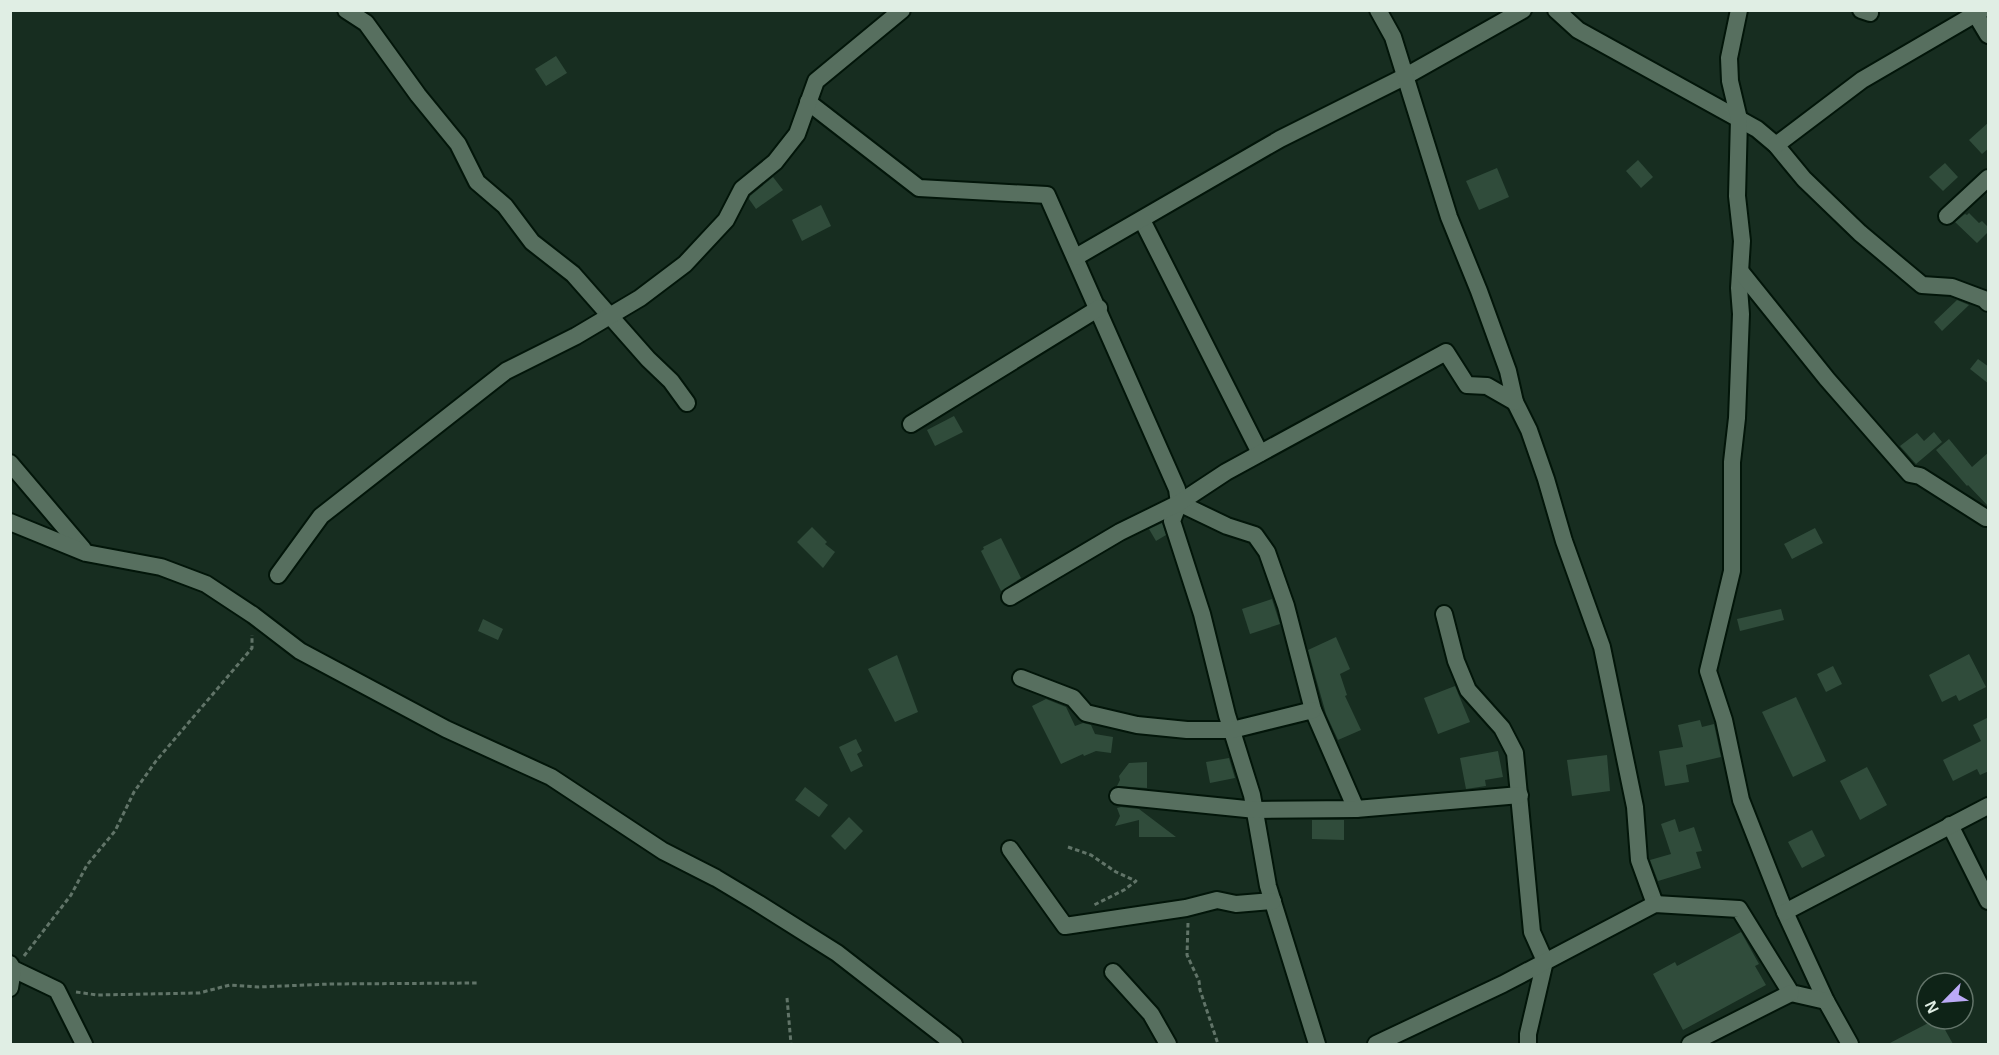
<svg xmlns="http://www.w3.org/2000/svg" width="1999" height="1055" font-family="Arial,sans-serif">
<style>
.building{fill:#304c3b}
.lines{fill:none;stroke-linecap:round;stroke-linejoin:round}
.street-casing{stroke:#021509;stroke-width:20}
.path{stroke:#617468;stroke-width:3;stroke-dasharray:4.5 3;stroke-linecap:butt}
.street{stroke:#576f5f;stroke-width:16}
</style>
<rect width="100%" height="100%" fill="#172d20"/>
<!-- building -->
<g class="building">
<polygon points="556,56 567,73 546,86 535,69"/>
<polygon points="1989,122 1989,148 1982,154 1969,140"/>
<polygon points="1638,160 1653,177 1641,188 1626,171"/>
<polygon points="1945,163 1958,177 1943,191 1929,177"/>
<polygon points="1497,168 1509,197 1479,210 1466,181"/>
<polygon points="773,177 783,190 756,209 749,199 750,196"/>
<polygon points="821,205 831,226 802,241 792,220"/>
<polygon points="1969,213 1979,223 1982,221 1989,228 1989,231 1977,243 1955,222 1965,214 1967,215"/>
<polygon points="1957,300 1969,305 1942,331 1934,322"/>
<polygon points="1978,359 1989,367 1989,384 1970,369"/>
<polygon points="954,416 963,432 935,446 927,430"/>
<polygon points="1934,432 1942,442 1916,464 1900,446 1917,433 1924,441"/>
<polygon points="1949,439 1972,467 1989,452 1989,507 1968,485 1967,486 1936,450"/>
<polygon points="1162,523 1166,535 1156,541 1149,529"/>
<polygon points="812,527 827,542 825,544 835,552 823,568 797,542"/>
<polygon points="1815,528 1823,543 1792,559 1784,544"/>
<polygon points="1001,538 1021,578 1001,591 981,551 984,549 983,547"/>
<polygon points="1272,599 1280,624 1250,634 1242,609"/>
<polygon points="1781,609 1784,620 1740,631 1737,619"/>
<polygon points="483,619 503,629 498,640 478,631"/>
<polygon points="1336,637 1350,669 1340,674 1347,695 1345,696 1361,730 1338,740 1326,714 1308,650"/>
<polygon points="1969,654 1986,687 1959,701 1956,695 1942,702 1929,675"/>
<polygon points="897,655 918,712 895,722 868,669"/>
<polygon points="1833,666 1842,684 1826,692 1817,674"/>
<polygon points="1455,686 1470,722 1438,734 1424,698"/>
<polygon points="1796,697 1826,761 1793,777 1762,712"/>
<polygon points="1046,699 1066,707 1075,726 1083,723 1091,725 1095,734 1113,737 1111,753 1096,751 1084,756 1083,754 1061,764 1032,706"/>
<polygon points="1989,717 1989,771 1980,775 1977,769 1953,781 1943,760 1981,741 1973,725"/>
<polygon points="1700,720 1702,727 1714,724 1721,757 1686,765 1689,782 1665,786 1659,751 1683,747 1678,725"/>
<polygon points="856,739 862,751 857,754 863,766 851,772 839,747"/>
<polygon points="1498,751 1503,777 1485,780 1486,786 1466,789 1460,758"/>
<polygon points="1607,755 1610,791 1572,796 1567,760"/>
<polygon points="1229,758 1235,778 1210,783 1206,762"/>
<polygon points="1147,762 1147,788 1117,786 1120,780 1119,776 1129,763"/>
<polygon points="1867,767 1887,805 1860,820 1840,781"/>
<polygon points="805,787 828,805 819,817 795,800"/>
<polygon points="1121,807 1139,809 1176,837 1139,837 1139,820 1115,826 1120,816 1117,808"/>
<polygon points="849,817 863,831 845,850 831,836"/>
<polygon points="1675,819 1679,832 1694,827 1702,851 1696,852 1701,868 1658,881 1650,860 1671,854 1661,824"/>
<polygon points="1312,820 1344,820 1344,840 1312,839"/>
<polygon points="1812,830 1825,856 1802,868 1788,842"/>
<polygon points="1741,932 1759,964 1755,966 1766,985 1683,1030 1653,974 1675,962 1677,966"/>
<polygon points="1936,1019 1939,1019 1953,1044 1888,1044"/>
</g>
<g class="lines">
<!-- street casing -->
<g class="street-casing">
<g id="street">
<polyline points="346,10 366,23 418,95 458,144 477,182 505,206 532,242 573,274 648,359 671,381 687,403"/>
<polyline points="1556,10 1578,30 1757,129 1776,145 1804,179 1860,233 1922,285 1952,287 1984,299 1988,303"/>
<polyline points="1739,10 1729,58 1730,81 1739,119 1737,196 1742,241 1739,288 1741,314 1737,418 1732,462 1732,571 1708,671 1724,720 1741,800 1785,912 1826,1001 1850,1044"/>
<polyline points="1861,10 1870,13"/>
<polyline points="1973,10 1988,35"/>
<polyline points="808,102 919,188 1047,195 1177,489 1179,503 1172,521 1202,614 1227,715 1252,795 1268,886 1317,1044"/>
<polyline points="1776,145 1862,80 1982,10"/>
<polyline points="1947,216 1988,178"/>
<polyline points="1142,220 1260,453"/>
<polyline points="1076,257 1280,139 1406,76 1523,10"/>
<polyline points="1741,272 1827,379 1910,474 1920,476 1986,518"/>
<polyline points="1515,402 1529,430 1546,479 1564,541 1602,647 1635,807 1639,860 1655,904"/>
<polyline points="911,424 1099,308"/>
<polyline points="10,463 83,549"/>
<polyline points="1179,503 1227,526 1255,535 1267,552 1286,606 1313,710 1356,809"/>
<polyline points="10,522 86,553 161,567 206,584 253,615 300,651 446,729 551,777 663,851 716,878 756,902 837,953 954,1044"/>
<polyline points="278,575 321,516 506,371 576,336 640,298 685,264 726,220 742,189 775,162 797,134 816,81 902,10"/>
<polyline points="1010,597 1120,532 1179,503 1226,472 1446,352 1467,385 1487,386 1515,402 1508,371 1479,291 1449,217 1393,37 1378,10"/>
<polyline points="1444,614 1456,661 1468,690 1502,728 1515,753 1532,932 1545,961 1528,1034 1528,1044"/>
<polyline points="1021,678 1073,698 1086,713 1137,725 1187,730 1232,730 1313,710"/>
<polyline points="1118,796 1256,810 1356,809 1520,795"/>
<polyline points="1950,825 1988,901"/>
<polyline points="1010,849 1065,926 1186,908 1217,900 1236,904 1273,901"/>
<polyline points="1785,912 1988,806"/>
<polyline points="10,964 13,969 57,990 84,1044"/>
<polyline points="1113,972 1151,1014 1168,1044"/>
<polyline points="10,988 13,969"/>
<polyline points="1376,1044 1503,984 1655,904 1739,909 1791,993 1826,1001"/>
<polyline points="1690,1044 1791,993"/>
</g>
</g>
<!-- path -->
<g class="path">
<polyline points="1068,847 1091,855 1116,872 1136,881 1124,890 1092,906"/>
<polyline points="1188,923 1187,955 1199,981 1200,990 1218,1044"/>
<polyline points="24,956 71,895 87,865 115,831 134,792 156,761 252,648 252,635"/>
<polyline points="76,992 97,995 199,993 230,985 258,987 330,984 479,983"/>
<polyline points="787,998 791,1044"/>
</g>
<!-- street -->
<use href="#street" class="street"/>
</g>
<!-- border -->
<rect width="1999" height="1055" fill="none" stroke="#e0eee4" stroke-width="24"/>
<!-- north arrow -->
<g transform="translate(1945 1001) rotate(245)"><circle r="28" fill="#0e2317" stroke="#627469" stroke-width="1.5"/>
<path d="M0-4.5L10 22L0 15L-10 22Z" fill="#bbaaf6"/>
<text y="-9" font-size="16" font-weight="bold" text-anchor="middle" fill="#e0eee4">N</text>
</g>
</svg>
